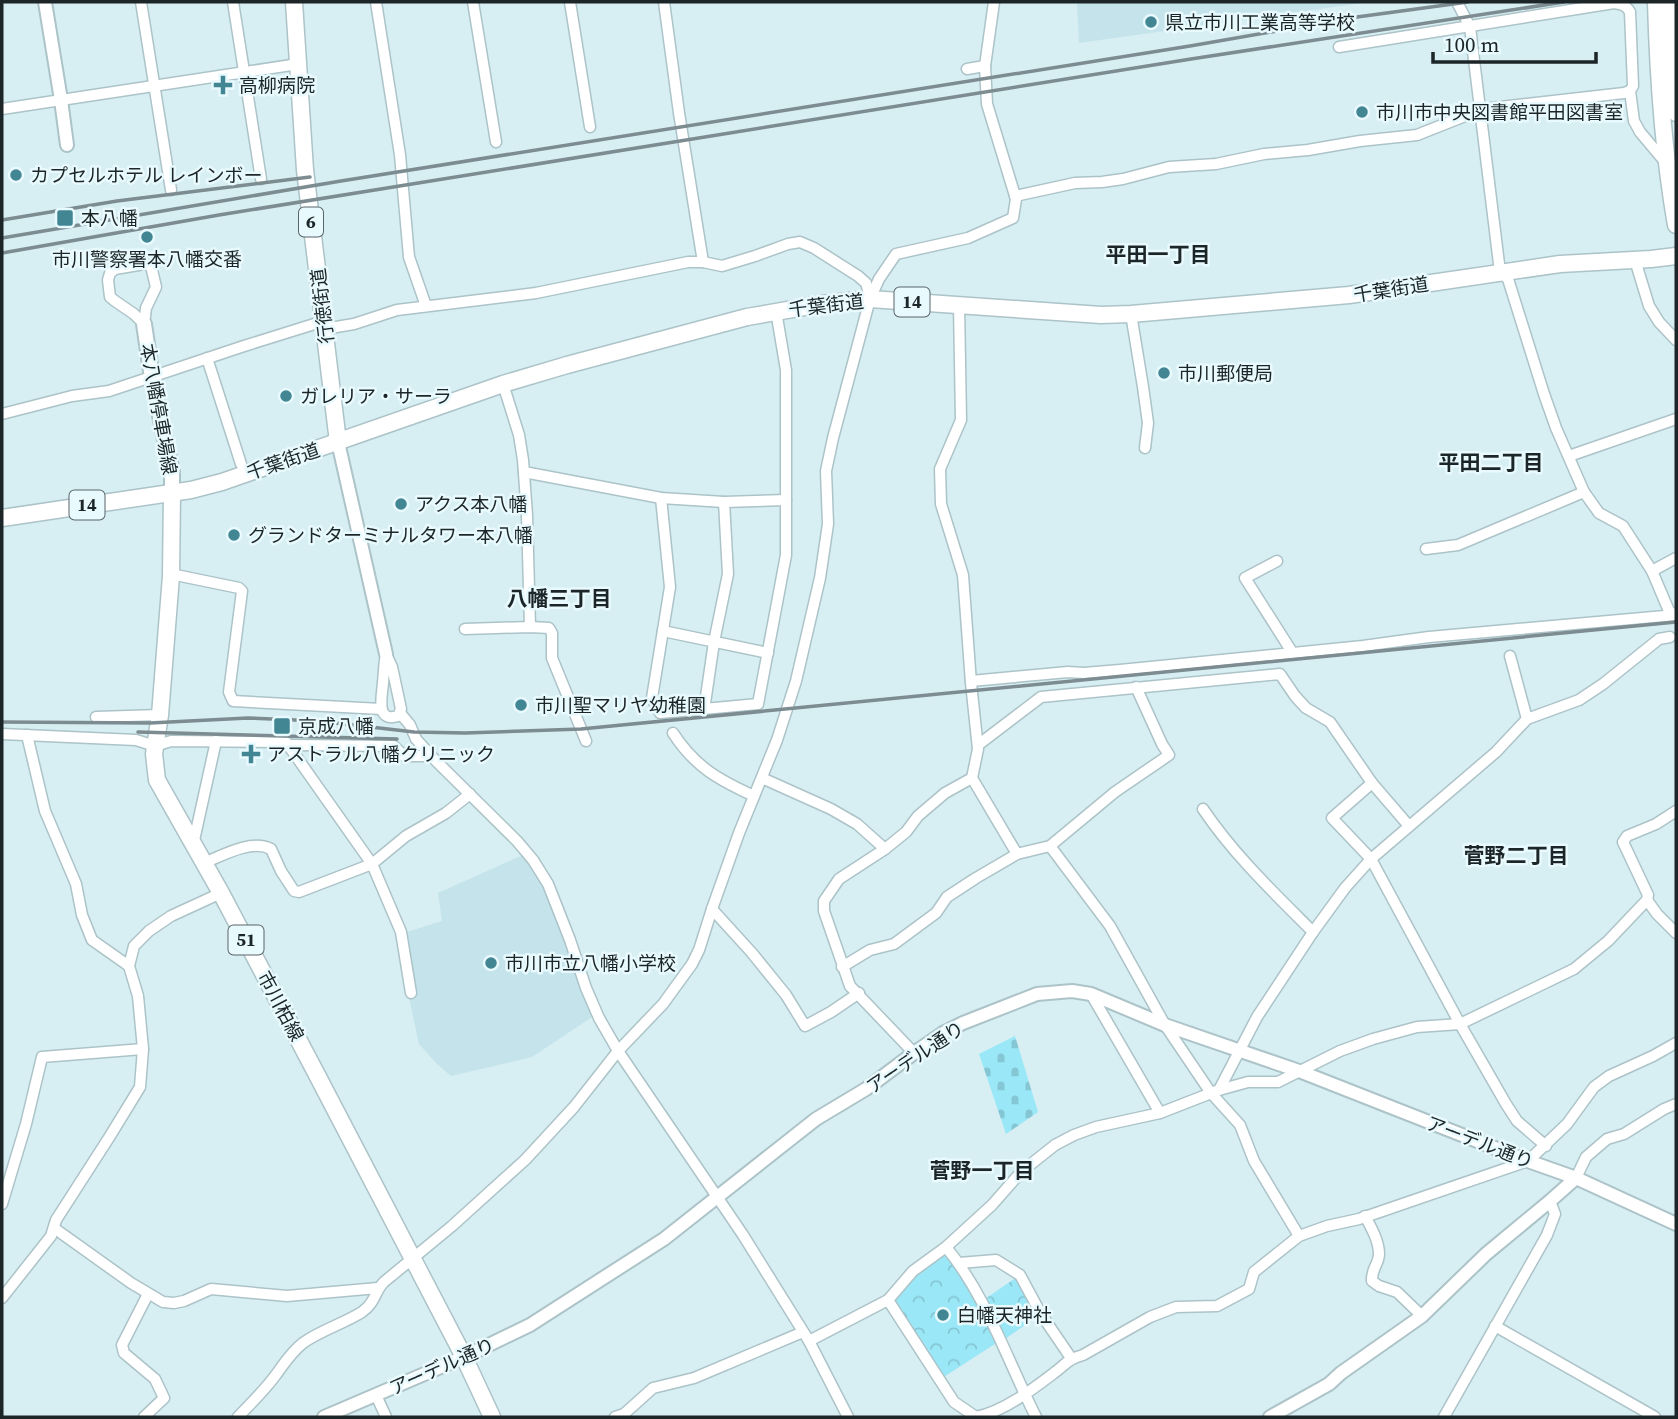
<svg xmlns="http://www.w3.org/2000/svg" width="1678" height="1419" font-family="'Source Serif 4','Noto Sans JP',serif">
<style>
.built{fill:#c4e3eb}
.forest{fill:url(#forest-crowns)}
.cemetery{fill:url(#cemetery-stones)}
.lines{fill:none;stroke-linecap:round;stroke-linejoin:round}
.minor-casing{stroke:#acc3c8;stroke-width:13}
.tertiary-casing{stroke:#acc3c8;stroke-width:16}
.secondary-casing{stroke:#acc3c8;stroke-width:18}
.primary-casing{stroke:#acc3c8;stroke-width:19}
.trunk-casing{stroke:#acc3c8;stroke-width:19}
.minor{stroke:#fff;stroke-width:10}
.tertiary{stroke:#fff;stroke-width:12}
.secondary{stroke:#fff;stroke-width:14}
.primary{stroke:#fff;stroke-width:16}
.trunk{stroke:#fff;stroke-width:16}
.rail{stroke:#7c8c90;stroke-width:3.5}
.poi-dot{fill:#428694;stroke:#e8fafe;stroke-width:2.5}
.labels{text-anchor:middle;stroke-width:5;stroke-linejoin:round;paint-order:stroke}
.shield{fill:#e8fafe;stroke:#596568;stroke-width:2}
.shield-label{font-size:18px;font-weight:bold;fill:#1c2527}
.poi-label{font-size:19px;fill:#1c2527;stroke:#e8fafe;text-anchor:start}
.street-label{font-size:19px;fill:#1c2527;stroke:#e8fafe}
.neighbourhood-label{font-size:21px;font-weight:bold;fill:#1c2527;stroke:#e8fafe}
</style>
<defs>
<pattern id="forest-crowns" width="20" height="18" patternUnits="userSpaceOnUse" patternTransform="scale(1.75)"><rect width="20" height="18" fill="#9ae7f7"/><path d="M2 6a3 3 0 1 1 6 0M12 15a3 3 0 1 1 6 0" fill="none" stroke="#84c6d4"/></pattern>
<pattern id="cemetery-stones" width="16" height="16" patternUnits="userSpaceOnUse" patternTransform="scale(1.75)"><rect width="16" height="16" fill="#9ae7f7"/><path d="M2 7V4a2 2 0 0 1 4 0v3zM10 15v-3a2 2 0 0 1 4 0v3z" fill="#84c6d4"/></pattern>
</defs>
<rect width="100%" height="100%" fill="#d7eef3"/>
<!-- built -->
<g class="built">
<polygon points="1077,2 1369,2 1079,43"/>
<polygon points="523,855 546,893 592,1017 532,1057 451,1076 437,1064 419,1044 409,997 417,993 404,933 442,921 438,893"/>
</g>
<!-- forest -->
<polygon class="forest" points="946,1247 982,1301 1020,1275 1041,1314 1002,1341 998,1342 939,1380 888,1300"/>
<!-- cemetery -->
<polygon class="cemetery" points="1015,1036 1038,1112 1006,1134 979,1054"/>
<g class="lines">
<!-- minor casing -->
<g class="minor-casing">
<g id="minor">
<polyline points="141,2 171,190"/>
<polyline points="233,2 261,179"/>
<polyline points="376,2 400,155 409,257 426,306"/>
<polyline points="473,2 496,142"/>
<polyline points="570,2 590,127"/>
<polyline points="664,2 679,113 703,262"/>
<polyline points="1457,2 1470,27 1500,272 1508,279 1544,394 1556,428 1584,492 1599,513 1623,526 1652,571 1669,611 1675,615"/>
<path d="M1339 47 1614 3C1621 4 1626 5 1630 12L1633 86 1630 91 1634 121 1640 132 1666 163"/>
<polyline points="967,69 985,66"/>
<polyline points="2,109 298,64"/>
<polyline points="1015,196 1075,183 1102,182 1123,179 1169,167 1216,164 1264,154 1308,150 1360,141 1417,135 1465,116 1491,108 1624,93 1630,91"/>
<polyline points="1635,260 1649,306 1659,322 1676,340"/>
<polygon points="144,264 151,266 156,287 146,308 144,324 134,314 115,301 110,297 108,280 110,273 115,269"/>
<polyline points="959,305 961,420 940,469 941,504 963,575 971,683 978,749 972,778 1017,854"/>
<polyline points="1131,314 1143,387 1148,423 1145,448"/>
<polyline points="324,329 354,324 397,310 536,293 688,262 703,262 722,266 755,256 788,244 800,242 814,248 858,276 866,283 870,298"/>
<polyline points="207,358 241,464"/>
<polyline points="503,384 519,435 523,460 527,515 530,627"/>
<polyline points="2,414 72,396 109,391 244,346 324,321"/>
<polyline points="1569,456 1676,419"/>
<polyline points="524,472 661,498 724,502 786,500"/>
<polyline points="661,498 670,587 652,698 660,713 758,704 786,555 786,370 776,311"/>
<polyline points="1426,549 1458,545 1584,492"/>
<polyline points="1277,561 1245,578 1292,652"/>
<polyline points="1652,571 1676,558"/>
<polyline points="171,574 239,588 242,591 229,692 233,701 381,709"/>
<polyline points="465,629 530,627 549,628 552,633 552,658 586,741"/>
<polyline points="663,631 768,653"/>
<path d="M386 654 392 667 401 709 398 716C375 723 382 696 383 683 384 672 384 664 386 654Z"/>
<polyline points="1510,656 1527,719"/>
<polyline points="971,681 1068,672 1084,673 1120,670 1363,646 1429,637 1676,615"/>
<polyline points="704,710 714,642 728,574 724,502"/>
<polyline points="400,713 410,725 416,739 436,761 517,841 533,860 548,884 570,940 586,988 599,1018 618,1051 743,1235 809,1341 848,1417"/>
<polyline points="96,717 160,715"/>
<path d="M673 733C695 767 719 780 754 796"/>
<polyline points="2,734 136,740 155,746 171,741 286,742 372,864 401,932 411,993"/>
<polyline points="27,735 45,811 76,884 82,915 92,940 129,966"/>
<polyline points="290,745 394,746 404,756 431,756"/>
<polyline points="978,745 1041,697 1280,674 1295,696 1306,708 1330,722 1372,783 1409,826"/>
<polyline points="762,778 831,809 857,824 885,849"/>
<polyline points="1372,783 1332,818 1371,859 1460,1024 1506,1104 1517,1121 1546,1146"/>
<path d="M1203 809C1234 855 1274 893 1313 932"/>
<polyline points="193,845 216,741"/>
<polyline points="1050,846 1115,792 1169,755 1162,744 1136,687"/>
<path d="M204 863C223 855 252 839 271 849L281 871 294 891 299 892 372 864 406 836 446 813 470 794"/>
<polyline points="1647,900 1657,914 1676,933"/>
<polyline points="712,909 752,953 786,995 805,1026 831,1012 859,993"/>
<polyline points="842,967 870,950 894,944 936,913 947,897 976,878 1017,854 1050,846 1110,926 1165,1025 1211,1093 1240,1125 1254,1161 1299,1236"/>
<polyline points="1091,994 1160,1113"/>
<polyline points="914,1053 850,986 824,911 824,901 839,879 885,849 906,832 918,816 945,793 972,778"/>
<polyline points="1219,1090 1257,1017 1313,932 1345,888 1371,859 1496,752 1527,719 1579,700 1603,684 1659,639 1670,637"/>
<polyline points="1576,1178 1586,1157 1607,1139 1624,1134 1664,1109 1676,1104"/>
<polyline points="2,1204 26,1124 42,1057 143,1049"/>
<path d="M1365 1216C1371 1227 1379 1241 1379 1254 1379 1264 1371 1269 1372 1281L1379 1286 1397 1292 1422 1316"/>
<polyline points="54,1228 131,1283 163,1302 174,1303 184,1301 211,1289 287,1296 378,1288"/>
<path d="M946 1247C987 1297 1007 1360 1036 1417"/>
<polyline points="959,1263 996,1260 1020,1275 1041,1314 1071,1358"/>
<polyline points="2,1298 51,1236 56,1220 110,1136 140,1087 143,1049 138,996 129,966 134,946 149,931 171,916 221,893"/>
<path d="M888 1300 954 1402 976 1417C1003 1412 1033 1389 1054 1373 1066 1364 1068 1359 1083 1355L1150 1317 1176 1307 1217 1306 1249 1289 1254 1272 1299 1236 1327 1226 1359 1219 1528 1161 1567 1124 1594 1087 1609 1076 1653 1056 1676 1043"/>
<polyline points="1495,1326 1655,1417"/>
<polyline points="809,1341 888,1300 913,1271 946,1247 992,1205 1021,1172 1055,1145 1074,1135 1096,1127 1160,1113 1219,1090 1248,1082 1278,1082 1340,1051 1373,1039 1417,1027 1460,1024 1574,969 1608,941 1647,900 1648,895 1623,842 1627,836 1656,824 1676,811"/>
<polyline points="376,1395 386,1417"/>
<polyline points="144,1417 164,1398 155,1379 124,1353 122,1345 148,1294"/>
<path d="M238 1417C250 1404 264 1391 275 1376 284 1364 291 1352 303 1343 321 1330 343 1324 362 1312 376 1302 374 1292 384 1282L452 1226 525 1160 574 1107 618 1051 663 1004 692 964 699 950 712 909 739 833 777 740 796 681 820 578 828 524 826 471 833 438 870 299 879 279 896 254 968 238 1013 218 1016 199 987 104 985 66 994 2"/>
<polyline points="615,1417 624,1414 653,1388 694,1378 803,1332"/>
<polyline points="1444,1417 1547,1235 1555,1214 1550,1201"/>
</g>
</g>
<!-- tertiary casing -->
<g class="tertiary-casing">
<g id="tertiary">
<polyline points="45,2 61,100 67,145"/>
<polyline points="338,442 386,654"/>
<polyline points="324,1417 464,1357 530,1325 664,1239 816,1119 866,1089 914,1053 943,1033 963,1023 1037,994 1072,991 1091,994 1165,1025 1299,1071 1528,1161 1576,1178 1676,1224"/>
<polyline points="1270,1417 1329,1384 1341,1373 1422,1316 1486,1254 1550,1201 1576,1178"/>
</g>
</g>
<!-- secondary casing -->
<g class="secondary-casing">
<polyline id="secondary" points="144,324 152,378 172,472 172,493"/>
</g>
<!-- primary casing -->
<g class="primary-casing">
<g id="primary">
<polyline points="294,2 305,170 338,442"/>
<polyline points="172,493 171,576 160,715 154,754 157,780 221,893 316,1073 464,1357 492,1417"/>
</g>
</g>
<!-- trunk casing -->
<g class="trunk-casing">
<g id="trunk">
<path d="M1656 2C1658 76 1663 151 1676 225"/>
<polyline points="1667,2 1676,113"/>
<polyline points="2,518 191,490 222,482 503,384 567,365 747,317 822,304 870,299 1101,315 1131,314 1349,295 1560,264 1651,259 1676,256"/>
</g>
</g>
<!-- minor -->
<use href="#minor" class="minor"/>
<!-- tertiary -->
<use href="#tertiary" class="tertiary"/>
<!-- secondary -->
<use href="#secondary" class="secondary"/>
<!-- primary -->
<use href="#primary" class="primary"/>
<!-- trunk -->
<use href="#trunk" class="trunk"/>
<!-- rail -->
<g class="rail">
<polyline points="2,220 117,201 310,177"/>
<polyline points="2,238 341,181 1190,46 1357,17 1468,2"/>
<polyline points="2,253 219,215 1191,59 1564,2"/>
<polyline points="2,722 150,723 248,718 318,721 414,732 465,733 581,729 1676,622"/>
<polyline points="138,732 397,739"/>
</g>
</g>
<!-- markers -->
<g class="poi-dot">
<circle cx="1151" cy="22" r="7"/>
<path d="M219.5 74.5h7v7h7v7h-7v7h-7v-7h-7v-7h7z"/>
<circle cx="1362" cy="112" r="7"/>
<circle cx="16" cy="175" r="7"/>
<rect x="56" y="209" width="18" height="18" rx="3.5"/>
<circle cx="147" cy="237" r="7"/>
<circle cx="1164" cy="373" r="7"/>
<circle cx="286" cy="396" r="7"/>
<circle cx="401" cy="504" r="7"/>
<circle cx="234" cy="535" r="7"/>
<circle cx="521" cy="705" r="7"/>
<rect x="273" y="717" width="18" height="18" rx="3.5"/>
<path d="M247.5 743.5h7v7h7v7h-7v7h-7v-7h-7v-7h7z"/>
<circle cx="491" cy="963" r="7"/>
<circle cx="943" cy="1315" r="7"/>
</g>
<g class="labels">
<!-- shield labels -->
<g class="shield">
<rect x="299" y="207.5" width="24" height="29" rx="5"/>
<rect x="894.5" y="287.5" width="35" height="29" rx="5"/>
<rect x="69.5" y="490.5" width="35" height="29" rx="5"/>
<rect x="228.5" y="925.5" width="35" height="29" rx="5"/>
</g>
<g class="shield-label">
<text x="311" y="228">6</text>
<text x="912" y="308">14</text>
<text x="87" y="511">14</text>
<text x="246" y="946">51</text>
</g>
<!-- poi labels -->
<g class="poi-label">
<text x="1165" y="29">県立市川工業高等学校</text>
<text x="239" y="92">高柳病院</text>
<text x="1376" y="119">市川市中央図書館平田図書室</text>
<text x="30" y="182">カプセルホテル レインボー</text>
<text x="81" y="225">本八幡</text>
<text x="147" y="266" text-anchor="middle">市川警察署本八幡交番</text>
<text x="1178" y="380">市川郵便局</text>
<text x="300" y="403">ガレリア・サーラ</text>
<text x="415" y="511">アクス本八幡</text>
<text x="248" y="542">グランドターミナルタワー本八幡</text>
<text x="535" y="712">市川聖マリヤ幼稚園</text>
<text x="298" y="733">京成八幡</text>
<text x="267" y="761">アストラル八幡クリニック</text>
<text x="505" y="970">市川市立八幡小学校</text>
<text x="957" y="1322">白幡天神社</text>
</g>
<!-- street labels -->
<g class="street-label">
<text transform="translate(1391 289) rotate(-9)" y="7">千葉街道</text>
<text transform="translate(826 305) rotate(-7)" y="7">千葉街道</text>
<text transform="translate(322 306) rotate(-97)" y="7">行徳街道</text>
<text transform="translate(159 409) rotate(80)" y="7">本八幡停車場線</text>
<text transform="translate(283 461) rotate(-19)" y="7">千葉街道</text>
<text transform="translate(281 1006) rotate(62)" y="7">市川柏線</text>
<text transform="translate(915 1057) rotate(-34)" y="7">アーデル通り</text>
<text transform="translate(1480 1142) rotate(21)" y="7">アーデル通り</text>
<text transform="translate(442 1366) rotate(-24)" y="7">アーデル通り</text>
</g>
<!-- neighbourhood labels -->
<g class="neighbourhood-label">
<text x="1158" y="262">平田一丁目</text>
<text x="1491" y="470">平田二丁目</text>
<text x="559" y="606">八幡三丁目</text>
<text x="1516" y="863">菅野二丁目</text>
<text x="982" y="1178">菅野一丁目</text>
</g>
</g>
<!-- border -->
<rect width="1678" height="1419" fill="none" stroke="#1c2527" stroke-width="7"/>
<!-- scale -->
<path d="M1433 52v10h163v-10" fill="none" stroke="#1c2527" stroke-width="3.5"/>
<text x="1444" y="52" font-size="21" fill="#1c2527" stroke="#e8fafe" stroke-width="5" paint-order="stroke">100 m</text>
</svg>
